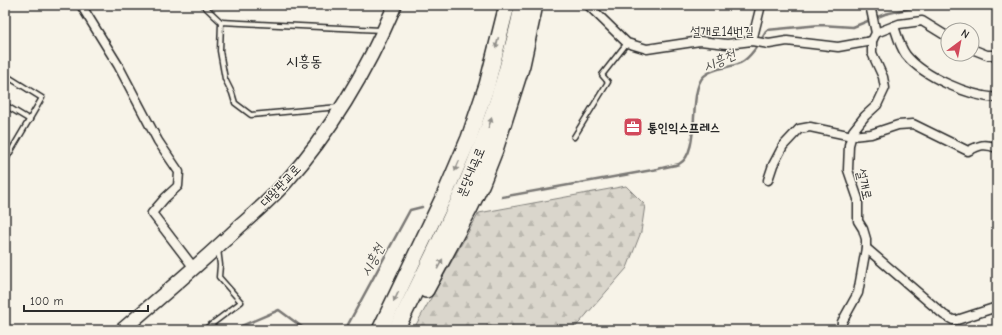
<svg xmlns="http://www.w3.org/2000/svg" width="1002" height="335" font-family="'Comic Neue','Poor Story',sans-serif">
<style>
.forest{fill:url(#forest-firs);stroke:#82807c}
.lines{fill:none;stroke-linecap:round;stroke-linejoin:round}
.stream{stroke:#7a7874;stroke-width:2.5}
.building{fill:url(#building-back-hatch);stroke:#2b2b2b}
.lane-casing{stroke:#2b2b2b;stroke-width:7}
.street-casing{stroke:#2b2b2b;stroke-width:11}
.primary-casing{stroke:#2b2b2b;stroke-width:16}
.highway-casing{stroke:#2b2b2b;stroke-width:18}
.lane{stroke:#f7f3e8;stroke-width:4}
.street{stroke:#f7f3e8;stroke-width:8}
.primary{stroke:#f7f3e8;stroke-width:13}
.highway{stroke:#f7f3e8;stroke-width:15}
.oneway{fill:#918f8a}
.labels{text-anchor:middle;stroke-width:3;stroke-linejoin:round;paint-order:stroke}
.street-label{font-size:13px;fill:#2b2b2b;stroke:#f7f3e8}
.poi-label{font-size:13px;font-weight:bold;fill:#2b2b2b;stroke:#f7f3e8;text-anchor:start}
.water-label{font-size:14px;font-style:italic;fill:#53524f;stroke:#f7f3e8}
.quarter-label{font-size:15px;fill:#2b2b2b;stroke:#f7f3e8}
</style>
<defs>
<pattern id="forest-firs" width="22" height="20" patternUnits="userSpaceOnUse"><rect width="22" height="20" fill="#dad6cc"/><path d="M5 1l3.5 6h-7zM16 11l3.5 6h-7z" fill="#bbb8af"/></pattern>
<pattern id="building-back-hatch" width="6" height="6" patternUnits="userSpaceOnUse"><rect width="6" height="6" fill="#c4c1b9"/><path d="M-1 5l2 2M0 0l6 6M5-1l2 2" fill="none" stroke="#a9a69f"/></pattern>
</defs>
<rect width="100%" height="100%" fill="#f7f3e8"/>
<filter id="ink" filterUnits="userSpaceOnUse"><feTurbulence type="fractalNoise" baseFrequency=".025" numOctaves="2"/><feDisplacementMap in="SourceGraphic" scale="8" xChannelSelector="R" yChannelSelector="G"/><feConvolveMatrix kernelMatrix="1 2 1 2 8 2 1 2 1" color-interpolation-filters="sRGB"/></filter>
<g filter="url(#ink)">
<!-- forest -->
<polygon class="forest" points="626,186 645,205 641,232 627,268 573,330 413,330 479,213"/>
<g class="lines">
<!-- stream -->
<g class="stream">
<path d="M502 197 658 169C664 167 673 166 679 164 701 153 688 93 703 77 711 68 730 68 740 63 751 58 761 40 767 30L820 25 853 27 885 14 916 7 997 6"/>
<polyline points="232,330 279,310 306,330"/>
<polyline points="345,330 410,210 422,207"/>
</g>
</g>
<!-- building -->
<polygon class="building" points="5,146 9,149 5,156"/>
<g class="lines">
<!-- lane casing -->
<g class="lane-casing">
<g id="lane">
<polyline points="203,5 221,22"/>
<polyline points="5,75 42,98 5,161"/>
<polyline points="5,105 30,120"/>
<polyline points="339,107 251,115 235,103 232,93 225,79 220,51 221,22 381,30"/>
<polyline points="574,137 608,82 602,75 627,43"/>
<polyline points="5,329 6,330"/>
<polyline points="204,330 241,302 219,277 220,265 218,249"/>
</g>
</g>
<!-- street casing -->
<g class="street-casing">
<g id="street">
<polyline points="81,5 118,65 158,141 179,172 178,186 165,198 152,213 194,268"/>
<polyline points="588,5 627,43 647,49 700,41 727,44 752,41 769,44 787,41 838,47 872,41"/>
<path d="M894 26C897 35 900 47 906 55 924 77 969 96 997 98"/>
<polyline points="876,33 899,24 922,21 948,37"/>
<polyline points="752,41 761,5"/>
<polyline points="972,49 987,55 997,55"/>
<path d="M768 180 773 165 783 146 799 129 810 127 852 136 871 134 898 125 913 124 968 151C980 145 984 143 997 148"/>
<polyline points="866,248 944,315 953,320 957,320 997,307"/>
<polyline points="841,330 842,322 858,293 866,248 866,239 863,229 858,221 858,199 848,170 849,145 853,131 865,116 877,105 885,88 883,77 872,53 872,41 876,33 870,5"/>
</g>
</g>
<!-- primary casing -->
<g class="primary-casing">
<path id="primary" d="M122 330C162 296 202 262 240 226 256 212 272 198 286 182 332 130 368 68 395 5"/>
</g>
<!-- highway casing -->
<g class="highway-casing">
<g id="highway">
<polyline points="426,290 469,210 482,183 495,150 522,65 535,5"/>
<polyline points="380,330 445,194 469,138 487,85 507,5"/>
<path d="M396 330C440 241 488 150 511 52 515 37 520 21 522 5"/>
</g>
</g>
<!-- lane -->
<use href="#lane" class="lane"/>
<!-- street -->
<use href="#street" class="street"/>
<!-- primary -->
<use href="#primary" class="primary"/>
<!-- highway -->
<use href="#highway" class="highway"/>
</g>
<!-- one-way arrows -->
<defs><path id="oneway-solid" d="M-6-.8H1V-3.2L6.5 0L1 3.2V.8H-6Z"/></defs>
<g class="oneway">
<use href="#oneway-solid" transform="translate(497 43) rotate(104)"/>
<use href="#oneway-solid" transform="translate(490 123) rotate(-71)"/>
<use href="#oneway-solid" transform="translate(457 166) rotate(113)"/>
<use href="#oneway-solid" transform="translate(440 264) rotate(-62)"/>
<use href="#oneway-solid" transform="translate(396 297) rotate(115)"/>
</g>
</g>
<!-- icons -->
<defs>
<g id="office-square" transform="scale(1)"><rect x="-9" y="-9" width="18" height="18" rx="4" fill="#d1495b" stroke="#f7f3e8"/><path d="M-6-3h4V-5.5h4V-3h4V5H-6ZM-1-4.5V-3h2v-1.5ZM-6 0V1H6V0Z" fill="#fff"/></g>
</defs>
<g fill-rule="evenodd">
<use href="#office-square" x="633" y="127"/>
</g>
<g class="labels">
<!-- street labels -->
<g class="street-label">
<text x="722" y="36">설개로14번길</text>
<text transform="translate(470 172) rotate(-67)" y="5">분당내곡로</text>
<text transform="translate(865 184) rotate(77)" y="5">설개로</text>
<text transform="translate(280 185) rotate(-47)" y="5">대왕판교로</text>
</g>
<!-- poi labels -->
<g class="poi-label">
<text x="647" y="132">통인익스프레스</text>
</g>
<!-- water labels -->
<g class="water-label">
<text transform="translate(719 60) rotate(-25)" y="5">시흥천</text>
<text transform="translate(372 260) rotate(-62)" y="5">시흥천</text>
</g>
<!-- quarter labels -->
<g class="quarter-label">
<text x="304" y="66">시흥동</text>
</g>
</g>
<!-- margin -->
<rect width="1002" height="335" fill="none" stroke="#f7f3e8" stroke-width="20"/>
<rect x="10" y="10" width="982" height="315" fill="none" stroke="#2b2b2b" stroke-width="1.5" filter="url(#ink)"/>
<!-- north arrow -->
<g transform="translate(960 42) rotate(32)"><circle r="19" fill="#f7f3e8" stroke="#a5a39c"/>
<path d="M0-3L7 15L0 10L-7 15Z" fill="#d1495b"/>
<text y="-6" font-size="11" font-weight="bold" text-anchor="middle" fill="#2b2b2b">N</text>
</g>
<!-- scale -->
<path d="M24 305v6h124v-6" fill="none" stroke="#2b2b2b" stroke-width="2"/>
<text x="30" y="305" font-size="12" fill="#2b2b2b" stroke="#f7f3e8" stroke-width="3" paint-order="stroke">100 m</text>
</svg>
